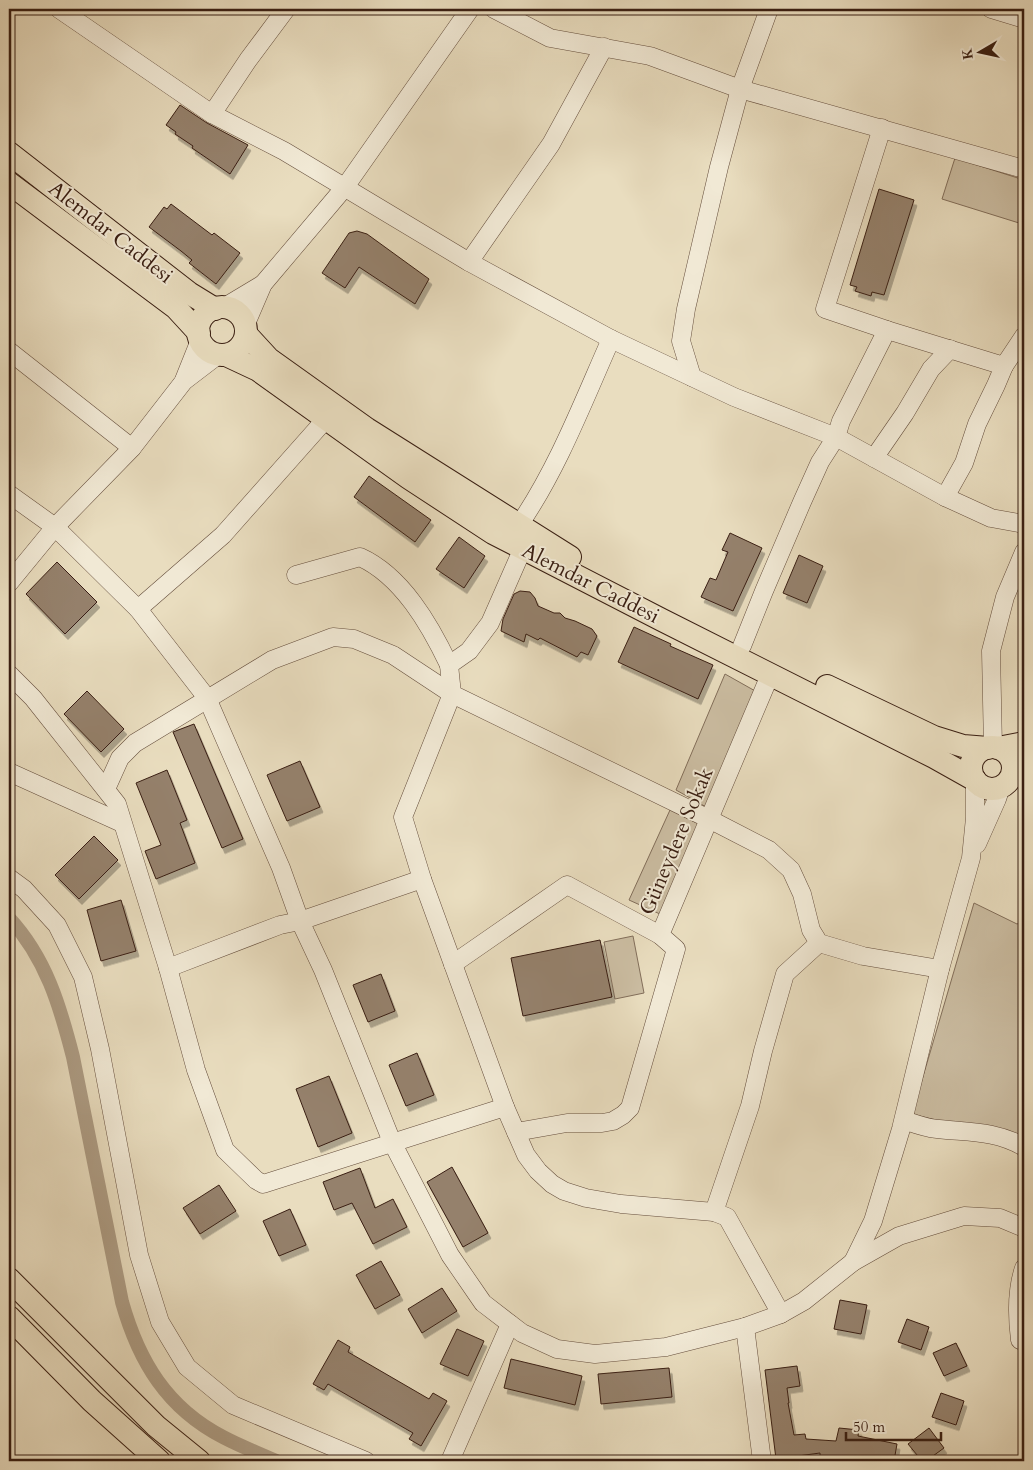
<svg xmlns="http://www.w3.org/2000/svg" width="1033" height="1470" font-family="Cardo,serif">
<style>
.green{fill:#cbbda2;stroke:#826e5a}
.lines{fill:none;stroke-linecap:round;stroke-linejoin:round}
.canal{stroke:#ad9c84;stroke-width:14}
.building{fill:#95816c;stroke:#391e12;filter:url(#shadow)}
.minor-casing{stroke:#654e3d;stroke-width:19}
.major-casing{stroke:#391e12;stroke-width:24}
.minor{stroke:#f1e9d5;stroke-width:18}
.major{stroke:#e9ddbf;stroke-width:22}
.labels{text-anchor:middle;stroke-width:4;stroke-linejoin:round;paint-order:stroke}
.street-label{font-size:21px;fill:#391e12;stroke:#f1e9d5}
</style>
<defs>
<filter id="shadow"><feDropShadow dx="3" dy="5.5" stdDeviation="0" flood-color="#0004"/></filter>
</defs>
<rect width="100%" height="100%" fill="#e9ddbf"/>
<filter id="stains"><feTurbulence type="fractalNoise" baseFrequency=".004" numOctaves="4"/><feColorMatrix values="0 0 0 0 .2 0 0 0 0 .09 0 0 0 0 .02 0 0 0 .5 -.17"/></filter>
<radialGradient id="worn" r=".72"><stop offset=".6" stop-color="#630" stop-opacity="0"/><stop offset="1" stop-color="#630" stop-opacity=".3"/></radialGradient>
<!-- green -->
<g class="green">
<polygon points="955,158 1024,180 1024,205 1019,223 942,199"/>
<polygon points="725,674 757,692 708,808 676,790"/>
<polygon points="670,810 701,825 660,914 629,900"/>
<polygon points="974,903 1017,924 1024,921 1024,1134 1022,1137 948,1123 912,1114"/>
<polygon points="633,936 644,993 615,999 604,942"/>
</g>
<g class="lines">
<!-- canal -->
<path class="canal" d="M9 918C46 958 60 1006 73 1057L122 1302C139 1362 167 1408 223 1437 240 1446 258 1453 276 1461"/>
</g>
<!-- building -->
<g class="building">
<polygon points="180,105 207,123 248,145 230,174 192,148 193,146 175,134 176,132 166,125"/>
<polygon points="879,189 914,200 884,295 872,292 871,296 855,291 857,287 850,285"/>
<polygon points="171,204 212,235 214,233 240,253 216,284 189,263 192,260 181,251 149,227 164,207 167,209"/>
<polygon points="357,231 367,234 429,279 415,304 359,267 345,288 322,273 349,233"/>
<polygon points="369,476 431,520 415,542 354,497"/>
<polygon points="730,533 762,548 733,611 701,597 710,578 716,580 728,552 722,550"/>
<polygon points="459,537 485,556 464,588 436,569"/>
<polygon points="799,555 823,566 807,603 783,593"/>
<polygon points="57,562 97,602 65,634 26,594"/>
<polygon points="520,591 530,592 535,598 538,606 554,613 560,613 565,618 575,621 592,629 597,636 588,655 581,652 577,657 540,638 538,640 526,634 524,642 501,631 503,619 514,594"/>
<polygon points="634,627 671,644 670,646 713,665 698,699 618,662"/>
<polygon points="87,691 124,729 101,752 64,714"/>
<polygon points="194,724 243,839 222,848 173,732"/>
<polygon points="300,761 320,807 287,821 267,775"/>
<polygon points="167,770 187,820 180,823 195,863 156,879 145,851 161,845 136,783"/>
<polygon points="94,836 118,860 79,899 55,875"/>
<polygon points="121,900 136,951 101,961 87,910"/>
<polygon points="600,940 612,997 523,1016 511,958"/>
<polygon points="381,974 395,1011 368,1022 353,985"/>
<polygon points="417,1053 434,1095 406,1106 389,1065"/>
<polygon points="329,1076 352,1133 318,1147 296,1089"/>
<polygon points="452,1167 488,1233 463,1247 427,1182"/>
<polygon points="360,1168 375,1208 393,1199 407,1227 373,1244 352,1203 334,1210 323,1182"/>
<polygon points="219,1185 236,1211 200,1234 183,1208"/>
<polygon points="290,1209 306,1245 279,1256 263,1221"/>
<polygon points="381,1261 400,1295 375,1309 356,1275"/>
<polygon points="442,1288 457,1311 422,1333 408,1309"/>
<polygon points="840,1300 867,1305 861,1334 834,1329"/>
<polygon points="907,1319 929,1327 921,1350 898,1342"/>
<polygon points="457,1329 484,1341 468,1376 440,1364"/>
<polygon points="338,1340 350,1347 348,1352 429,1399 433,1393 447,1401 421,1446 409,1439 413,1433 328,1384 324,1390 313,1384"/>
<polygon points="956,1343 967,1366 944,1376 933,1353"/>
<polygon points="511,1359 582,1376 575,1405 504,1388"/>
<polygon points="797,1366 800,1386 787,1388 789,1403 788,1403 794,1435 805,1434 806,1439 836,1441 839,1428 859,1430 858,1436 897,1444 894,1461 868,1461 856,1459 856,1461 820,1460 820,1453 776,1459 765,1370"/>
<polygon points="669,1368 672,1397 601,1404 598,1374"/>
<polygon points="941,1393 964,1401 956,1425 932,1417"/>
<polygon points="929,1428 944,1448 926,1461 922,1461 908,1444"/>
</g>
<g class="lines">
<!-- minor casing -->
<g class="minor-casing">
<g id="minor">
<polyline points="59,9 212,114 284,151 469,262 611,339 734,397 836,437 945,497 991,518 1024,524"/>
<polyline points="494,9 550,38 650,56 740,89 1024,169"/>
<polyline points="991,9 1024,19"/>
<polyline points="212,114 248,60 286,9"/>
<polyline points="882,128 825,309 887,330"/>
<polyline points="469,262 551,144 604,47"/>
<polyline points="223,308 263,284"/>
<polyline points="245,326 263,284 345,187 470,9"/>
<polyline points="9,351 132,448"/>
<polyline points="692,377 681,341 686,309 719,167 740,89 769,9"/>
<polyline points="184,380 200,340"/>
<polyline points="874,458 905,413 931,369 950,349"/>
<polyline points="9,494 55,527 132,448 184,381 218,355"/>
<polyline points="945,497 964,463 977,424 996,385 1004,366"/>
<path d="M519 525C558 468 583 402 611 339"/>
<polyline points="523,548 490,623 469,651 449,665 452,694 709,819 769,850 791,870 802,894 811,930 819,943 863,956 940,969"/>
<path d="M296 575 360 557C402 576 430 625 449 665"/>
<polyline points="9,583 55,527 138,609 207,698 281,868 300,921 323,970 392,1142 450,1255 483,1303 522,1333 557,1349 595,1354 666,1347 745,1327 781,1314 804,1301 853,1262 899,1236 964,1216 1000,1218 1024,1228"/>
<polyline points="138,609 223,535 325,420"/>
<polyline points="742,646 764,591 802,502 820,462 836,437 841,421 887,330 1004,366 1024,336"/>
<polyline points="9,674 33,698 117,804 168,968 196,1070 225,1150 256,1180 263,1184 505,1107"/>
<polyline points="993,748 991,651 1005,597 1024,552"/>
<polyline points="9,772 122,823"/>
<polyline points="106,789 120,758 135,743 272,660 333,637 354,639 393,655 452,694 403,817 422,879 505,1107 526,1155 538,1171 552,1184 564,1191 586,1198 621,1204 714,1212 727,1217 781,1314"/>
<polyline points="977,844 997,799 1001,787"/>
<polyline points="9,878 24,889 57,925 83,977 100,1049 139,1255 160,1322 187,1367 233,1405 366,1461"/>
<polyline points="453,964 567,885 660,935"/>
<polyline points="168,968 280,925 300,921 422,879"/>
<path d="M904 1120C912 1123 921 1126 930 1128 964 1133 993 1129 1024 1147"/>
<polyline points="516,1132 567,1123 602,1123 613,1121 623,1115 630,1108 676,949 660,935 770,675"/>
<polyline points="714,1212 750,1106 763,1051 785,974 819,943"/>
<polyline points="853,1262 873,1221 901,1129 940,969 971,858 975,818 975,780"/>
<polyline points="745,1327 762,1461"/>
<path d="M1020 1340C1017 1316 1016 1291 1024 1268"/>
<polyline points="450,1461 510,1324"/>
</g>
</g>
<!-- major casing -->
<g class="major-casing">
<g id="major">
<polyline points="9,153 189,293 215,309"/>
<polyline points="9,183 176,308 199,333"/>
<circle cx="222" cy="331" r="24"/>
<polyline points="246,334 269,359 367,429 570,557"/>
<polyline points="226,355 258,370 409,478 493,533 662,620 934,757 975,780"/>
<polyline points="827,686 934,737 963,746 988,748"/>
<circle cx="992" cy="768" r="21"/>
<polyline points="998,748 1024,743"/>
<polyline points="9,1279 156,1426 199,1461"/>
<polyline points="9,1317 92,1401 159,1461"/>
</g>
</g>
<!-- minor -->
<use href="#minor" class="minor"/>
<!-- major -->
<use href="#major" class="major"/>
</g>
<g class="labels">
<!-- street labels -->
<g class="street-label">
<text transform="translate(111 232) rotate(38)" y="7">Alemdar Caddesi</text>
<text transform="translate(591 583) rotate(27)" y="7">Alemdar Caddesi</text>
<text transform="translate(676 841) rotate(-67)" y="7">Güneydere Sokak</text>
</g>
</g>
<!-- margin -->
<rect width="1033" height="1470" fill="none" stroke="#e9ddbf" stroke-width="30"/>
<rect x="10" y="10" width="1013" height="1450" fill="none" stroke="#391e12" stroke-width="2.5"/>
<rect x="15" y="15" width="1003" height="1440" fill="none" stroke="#391e12"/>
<!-- north arrow -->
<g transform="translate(980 52) rotate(261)" stroke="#f1e9d5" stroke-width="4" paint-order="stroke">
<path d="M0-4L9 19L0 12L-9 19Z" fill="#391e12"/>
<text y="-8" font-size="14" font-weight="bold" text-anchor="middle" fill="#391e12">K</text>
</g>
<!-- scale -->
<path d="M846 1432v8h95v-8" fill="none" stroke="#391e12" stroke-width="2.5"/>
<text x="853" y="1432" font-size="15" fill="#391e12" stroke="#f1e9d5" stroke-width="4" paint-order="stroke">50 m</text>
<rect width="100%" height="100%" filter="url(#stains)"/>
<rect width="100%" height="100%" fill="url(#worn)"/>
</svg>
